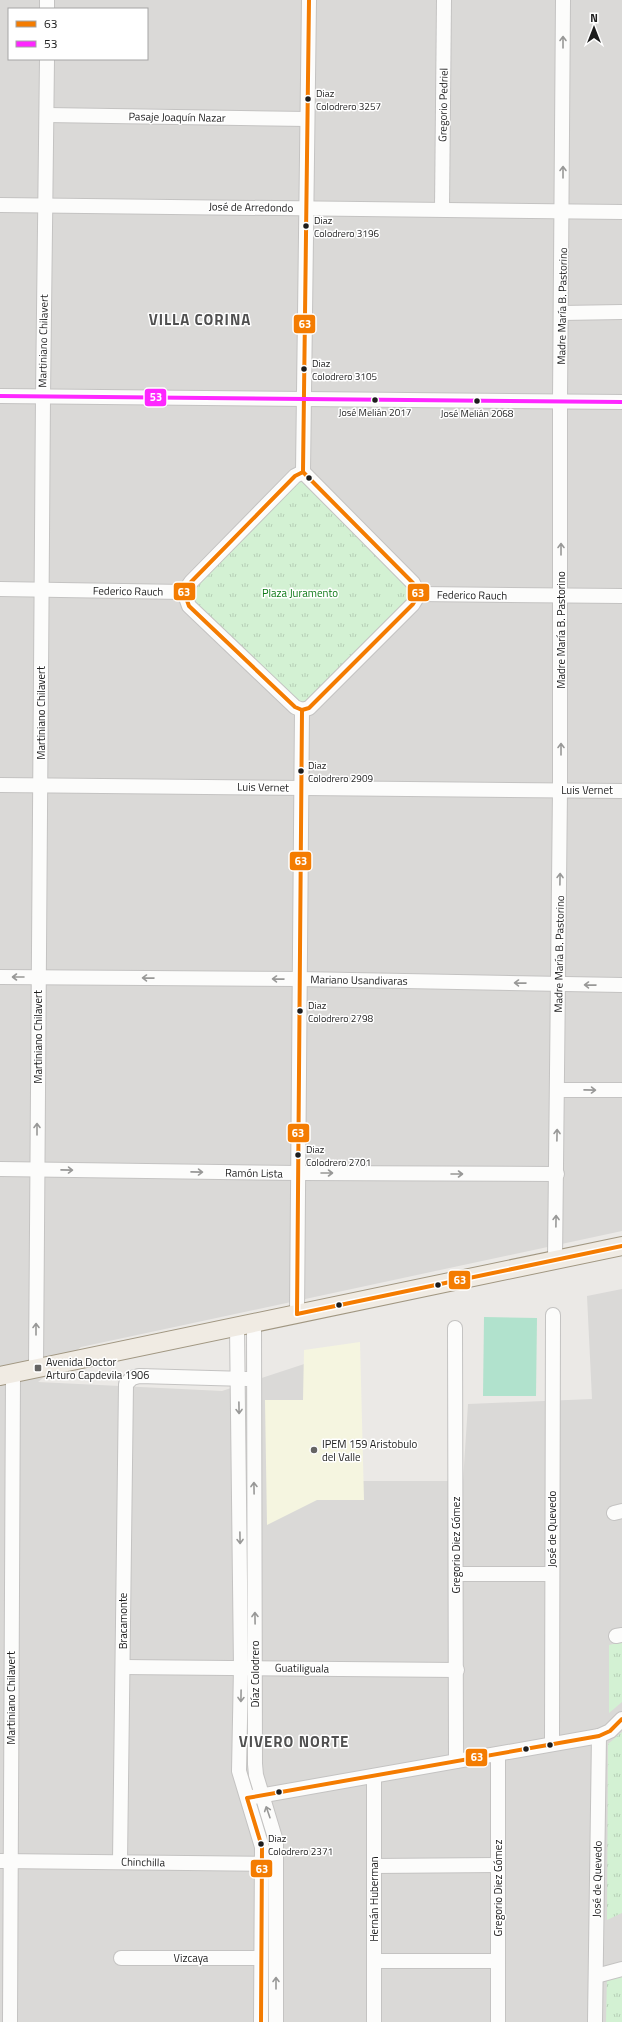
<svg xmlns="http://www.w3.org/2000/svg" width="622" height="2022" font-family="'Titillium Web',sans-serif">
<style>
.residential{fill:#dad9d7;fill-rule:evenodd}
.education{fill:#f5f5e0}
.park{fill:url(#park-tufts)}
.pitch{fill:#b1e2cd}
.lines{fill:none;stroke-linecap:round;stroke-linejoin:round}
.minor-casing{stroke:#c4c3c2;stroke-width:16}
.major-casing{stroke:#a19782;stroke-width:20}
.minor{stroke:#fcfcfb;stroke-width:14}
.major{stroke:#f0ebe3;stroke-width:18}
.bus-1-casing{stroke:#fff;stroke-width:7}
.bus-2-casing{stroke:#fff;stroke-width:7}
.bus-1{stroke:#f47c01;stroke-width:4}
.bus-2{stroke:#fe27ff;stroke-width:4}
.oneway{stroke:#989897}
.bus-dot{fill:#1d1d1d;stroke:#fff;stroke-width:1.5}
.poi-dot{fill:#656463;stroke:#fff;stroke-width:1.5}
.labels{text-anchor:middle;stroke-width:3;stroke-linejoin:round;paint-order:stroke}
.bus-label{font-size:10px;fill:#1d1d1d;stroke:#fff;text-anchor:start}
.street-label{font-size:11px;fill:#1d1d1d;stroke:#fff}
.park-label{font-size:11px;fill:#0d7916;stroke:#fff}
.poi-label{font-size:11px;fill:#1d1d1d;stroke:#fff;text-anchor:start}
.district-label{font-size:15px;font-weight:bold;letter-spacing:1px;fill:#505050;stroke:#fff}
.line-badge{stroke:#fff;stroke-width:1.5}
.badge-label{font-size:11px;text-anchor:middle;font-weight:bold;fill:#fff}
</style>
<defs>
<pattern id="park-tufts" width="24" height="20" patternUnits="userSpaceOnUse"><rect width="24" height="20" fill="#d3f1d3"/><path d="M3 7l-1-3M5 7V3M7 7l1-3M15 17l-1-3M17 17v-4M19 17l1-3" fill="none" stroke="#b5ceb5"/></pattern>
</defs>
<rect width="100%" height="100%" fill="#ebe9e6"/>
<!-- residential -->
<path class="residential" d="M0 0H622V1231L81 1347 38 1382 222 1391 359 1346V1481H463L468 1404 592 1399 587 1296 622 1289V2022H0ZM9 9H147V59H9Z"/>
<!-- education -->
<polygon class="education" points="360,1342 364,1500 317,1500 267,1525 265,1400 303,1400 304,1350"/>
<!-- park -->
<g class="park">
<polygon points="303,472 419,594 302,710 189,606 191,582"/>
<polygon points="622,1642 622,1702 609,1713 609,1645"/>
<polygon points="622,1732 622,1913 607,1920 608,1744"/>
<polygon points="622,1972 622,2022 606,2022 607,1976"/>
</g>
<!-- pitch -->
<polygon class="pitch" points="484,1317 537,1318 536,1396 483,1396"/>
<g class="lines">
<!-- minor casing -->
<g class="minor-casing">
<g id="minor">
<polyline points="47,0 47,9"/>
<polyline points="47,115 307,119"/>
<polyline points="0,205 622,212"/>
<polyline points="442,209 444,0"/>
<polyline points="562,313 622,312"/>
<polyline points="0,396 622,402"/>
<polyline points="303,472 309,0"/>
<polyline points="303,472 413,583 419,594"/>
<polyline points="0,589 184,592"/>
<polyline points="184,592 191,582 295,476 303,472"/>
<polyline points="184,592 189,606 295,707 302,710"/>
<polyline points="419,594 622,596"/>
<polyline points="302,710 309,708 413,604 419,594"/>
<polyline points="0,785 622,791"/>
<polyline points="0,977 299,979 622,985"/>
<polyline points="558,1090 622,1090"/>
<polyline points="0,1169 298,1173 557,1174"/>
<polyline points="555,1260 560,790 560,401 563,0"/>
<polyline points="297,1314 302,710"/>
<polyline points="254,1323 255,1764 256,1775 276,1841 276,2022"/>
<polyline points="237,1327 241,1668 239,1771 262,1847 261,2022"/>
<polyline points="455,1328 456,1761"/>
<polyline points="36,1368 43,397 47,59"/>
<polyline points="614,1513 622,1511"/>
<polyline points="457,1574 552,1574"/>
<polyline points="616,1636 622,1635"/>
<polyline points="123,1667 457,1670"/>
<polyline points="552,1743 553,1315"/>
<polyline points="498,1754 498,2022"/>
<polyline points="253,1797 599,1736 610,1731 622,1719"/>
<polyline points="0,1861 270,1864"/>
<polyline points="120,1862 126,1384 132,1378 139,1376 247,1379"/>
<polyline points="374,1866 497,1865"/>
<polyline points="121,1958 261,1958"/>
<polyline points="374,1961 498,1961"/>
<polyline points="596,1976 622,1969"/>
<polyline points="10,2022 13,1374"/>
<polyline points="374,2022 374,1776"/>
<polyline points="595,2022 599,1736"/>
</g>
</g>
<!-- major casing -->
<g class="major-casing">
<polyline id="major" points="0,1376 622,1246"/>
</g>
<!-- minor -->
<use href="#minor" class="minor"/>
<!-- major -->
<use href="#major" class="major"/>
<!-- bus-1 casing -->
<g class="bus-1-casing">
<g id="bus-1">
<polyline points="303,472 309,0"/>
<polyline points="302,710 295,707 189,606 184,592 191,582 295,476 303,472"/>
<polyline points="302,710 309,708 413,604 419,594 413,583 303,472"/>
<polyline points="297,1314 302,710"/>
<polyline points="297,1314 622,1246"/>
<polyline points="261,2022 262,1847 247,1798 599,1736 610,1731 622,1719"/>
</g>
</g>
<!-- bus-2 casing -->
<g class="bus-2-casing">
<polyline id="bus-2" points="0,396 622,402"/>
</g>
<!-- bus-1 -->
<use href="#bus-1" class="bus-1"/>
<!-- bus-2 -->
<use href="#bus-2" class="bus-2"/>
</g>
<!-- one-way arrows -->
<defs><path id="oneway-shaft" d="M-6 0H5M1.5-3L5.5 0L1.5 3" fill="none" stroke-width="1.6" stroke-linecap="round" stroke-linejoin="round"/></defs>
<g class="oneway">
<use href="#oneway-shaft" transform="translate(563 42) rotate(-90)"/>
<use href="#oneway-shaft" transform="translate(563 172) rotate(-90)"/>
<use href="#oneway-shaft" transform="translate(561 549) rotate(-90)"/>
<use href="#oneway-shaft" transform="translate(561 749) rotate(-90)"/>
<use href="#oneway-shaft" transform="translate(560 879) rotate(-89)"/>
<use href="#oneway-shaft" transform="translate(18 977) rotate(-180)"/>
<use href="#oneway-shaft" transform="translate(148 978) rotate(-179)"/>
<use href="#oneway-shaft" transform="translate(278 979) rotate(-179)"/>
<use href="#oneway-shaft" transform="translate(520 983) rotate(-179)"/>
<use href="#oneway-shaft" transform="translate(590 985) rotate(-179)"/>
<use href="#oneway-shaft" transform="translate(590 1090) rotate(1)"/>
<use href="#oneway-shaft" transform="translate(37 1129) rotate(-90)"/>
<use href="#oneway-shaft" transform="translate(557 1135) rotate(-89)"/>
<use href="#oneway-shaft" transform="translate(67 1170) rotate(1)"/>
<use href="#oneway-shaft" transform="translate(197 1172) rotate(1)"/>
<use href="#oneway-shaft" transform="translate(327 1173)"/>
<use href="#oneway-shaft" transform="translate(457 1174)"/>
<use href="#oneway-shaft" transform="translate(556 1221) rotate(-89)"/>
<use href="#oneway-shaft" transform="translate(36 1329) rotate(-90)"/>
<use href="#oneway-shaft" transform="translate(239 1408) rotate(89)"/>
<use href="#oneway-shaft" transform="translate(254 1488) rotate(-91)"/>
<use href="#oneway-shaft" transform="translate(240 1538) rotate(89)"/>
<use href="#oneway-shaft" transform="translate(255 1618) rotate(-91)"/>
<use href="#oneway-shaft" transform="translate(241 1696) rotate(91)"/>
<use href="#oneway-shaft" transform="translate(268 1812) rotate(-109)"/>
<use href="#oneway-shaft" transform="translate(276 1983) rotate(-90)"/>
</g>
<!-- markers -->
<g class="bus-dot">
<circle cx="308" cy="99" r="3.5"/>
<circle cx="306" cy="226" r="3.5"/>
<circle cx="304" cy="369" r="3.5"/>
<circle cx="375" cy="400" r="3.5"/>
<circle cx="477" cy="401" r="3.5"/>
<circle cx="309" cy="478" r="3.5"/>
<circle cx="301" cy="771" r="3.5"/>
<circle cx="300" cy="1011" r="3.5"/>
<circle cx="298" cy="1155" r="3.5"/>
<circle cx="438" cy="1285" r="3.5"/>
<circle cx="339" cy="1305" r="3.5"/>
<circle cx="550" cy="1745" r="3.5"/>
<circle cx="526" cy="1749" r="3.5"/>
<circle cx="279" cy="1792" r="3.5"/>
<circle cx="261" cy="1844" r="3.5"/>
</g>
<g class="poi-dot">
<rect x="34" y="1364" width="8" height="8" rx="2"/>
<circle cx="314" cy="1450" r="4"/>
</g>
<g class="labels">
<!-- bus labels -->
<g class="bus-label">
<text x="316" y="97">Diaz<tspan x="316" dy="13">Colodrero 3257</tspan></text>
<text x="314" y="224">Diaz<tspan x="314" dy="13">Colodrero 3196</tspan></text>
<text x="312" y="367">Diaz<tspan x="312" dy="13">Colodrero 3105</tspan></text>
<text x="375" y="416" text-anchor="middle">José Melián 2017</text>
<text x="477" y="417" text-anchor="middle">José Melián 2068</text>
<text x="308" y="769">Diaz<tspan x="308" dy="13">Colodrero 2909</tspan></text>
<text x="308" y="1009">Diaz<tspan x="308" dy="13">Colodrero 2798</tspan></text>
<text x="306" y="1153">Diaz<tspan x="306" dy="13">Colodrero 2701</tspan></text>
<text x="268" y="1842">Diaz<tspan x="268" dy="13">Colodrero 2371</tspan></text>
</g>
<!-- street labels -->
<g class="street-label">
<text transform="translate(443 105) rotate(-89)" y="4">Gregorio Pedriel</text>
<text transform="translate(177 117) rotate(1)" y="4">Pasaje Joaquín Nazar</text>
<text transform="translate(251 207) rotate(1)" y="4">José de Arredondo</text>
<text transform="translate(562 306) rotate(-89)" y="4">Madre María B. Pastorino</text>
<text transform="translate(43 341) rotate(-89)" y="4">Martiniano Chilavert</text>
<text transform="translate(128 591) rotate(1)" y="4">Federico Rauch</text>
<text transform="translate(472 595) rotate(1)" y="4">Federico Rauch</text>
<text transform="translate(561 630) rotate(-90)" y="4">Madre María B. Pastorino</text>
<text transform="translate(41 713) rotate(-90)" y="4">Martiniano Chilavert</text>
<text transform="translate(263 787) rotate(1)" y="4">Luis Vernet</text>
<text x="587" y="794">Luis Vernet</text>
<text transform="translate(559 954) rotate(-89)" y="4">Madre María B. Pastorino</text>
<text transform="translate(359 980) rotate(1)" y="4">Mariano Usandivaras</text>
<text transform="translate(38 1037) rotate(-90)" y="4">Martiniano Chilavert</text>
<text transform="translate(254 1173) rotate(1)" y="4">Ramón Lista</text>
<text transform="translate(552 1529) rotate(-90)" y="4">José de Quevedo</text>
<text transform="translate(456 1545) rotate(-90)" y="4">Gregorio Diez Gómez</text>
<text transform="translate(123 1621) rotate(-90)" y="4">Bracamonte</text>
<text transform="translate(302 1668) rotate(1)" y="4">Guatiliguala</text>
<text transform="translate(255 1674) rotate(-90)" y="4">Díaz Colodrero</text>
<text transform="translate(11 1698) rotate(-90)" y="4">Martiniano Chilavert</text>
<text transform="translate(143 1862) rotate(1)" y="4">Chinchilla</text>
<text transform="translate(597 1879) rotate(-89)" y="4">José de Quevedo</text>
<text transform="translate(498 1888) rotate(-90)" y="4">Gregorio Diez Gómez</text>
<text transform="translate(374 1899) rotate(-90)" y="4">Hernán Huberman</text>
<text x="191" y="1962">Vizcaya</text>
</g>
<!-- park labels -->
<g class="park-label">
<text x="300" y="597">Plaza Juramento</text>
</g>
<!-- poi labels -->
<g class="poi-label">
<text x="46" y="1366">Avenida Doctor<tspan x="46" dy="13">Arturo Capdevila 1906</tspan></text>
<text x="322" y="1448">IPEM 159 Aristobulo<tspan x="322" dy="13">del Valle</tspan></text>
</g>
<!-- district labels -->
<g class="district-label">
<text x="200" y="325">VILLA CORINA</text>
<text x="294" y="1747">VIVERO NORTE</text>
</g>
</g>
<g class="line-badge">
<rect x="293" y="314" width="23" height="20" rx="4" fill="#f47c01"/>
<rect x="144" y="388" width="23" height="19" rx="4" fill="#fe27ff"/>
<rect x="173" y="582" width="23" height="19" rx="4" fill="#f47c01"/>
<rect x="407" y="583" width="23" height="19" rx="4" fill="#f47c01"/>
<rect x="289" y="851" width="23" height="20" rx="4" fill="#f47c01"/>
<rect x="287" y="1123" width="23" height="20" rx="4" fill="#f47c01"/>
<rect x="448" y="1270" width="23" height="20" rx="4" fill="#f47c01"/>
<rect x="465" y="1748" width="23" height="19" rx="4" fill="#f47c01"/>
<rect x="250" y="1859" width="23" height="19" rx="4" fill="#f47c01"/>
</g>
<g class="badge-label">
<text x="305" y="328">63</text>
<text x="156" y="401">53</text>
<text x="184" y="596">63</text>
<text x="418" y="597">63</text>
<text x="301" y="865">63</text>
<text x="298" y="1137">63</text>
<text x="460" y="1284">63</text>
<text x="477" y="1761">63</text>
<text x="262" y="1873">63</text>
</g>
<!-- legend -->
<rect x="8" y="8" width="140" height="52" fill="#ffffff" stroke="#a5a5a5"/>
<rect x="16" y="21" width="20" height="6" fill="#f47c01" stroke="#a5a5a5"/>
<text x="44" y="28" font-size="12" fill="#1d1d1d">63</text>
<rect x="16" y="41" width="20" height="6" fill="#fe27ff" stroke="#a5a5a5"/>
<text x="44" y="48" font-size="12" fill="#1d1d1d">53</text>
<!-- north arrow -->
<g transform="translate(594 28)" stroke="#ffffff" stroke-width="3" paint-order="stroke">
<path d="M0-3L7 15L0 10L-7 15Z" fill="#1d1d1d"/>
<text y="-6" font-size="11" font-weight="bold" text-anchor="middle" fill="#1d1d1d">N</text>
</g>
</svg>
